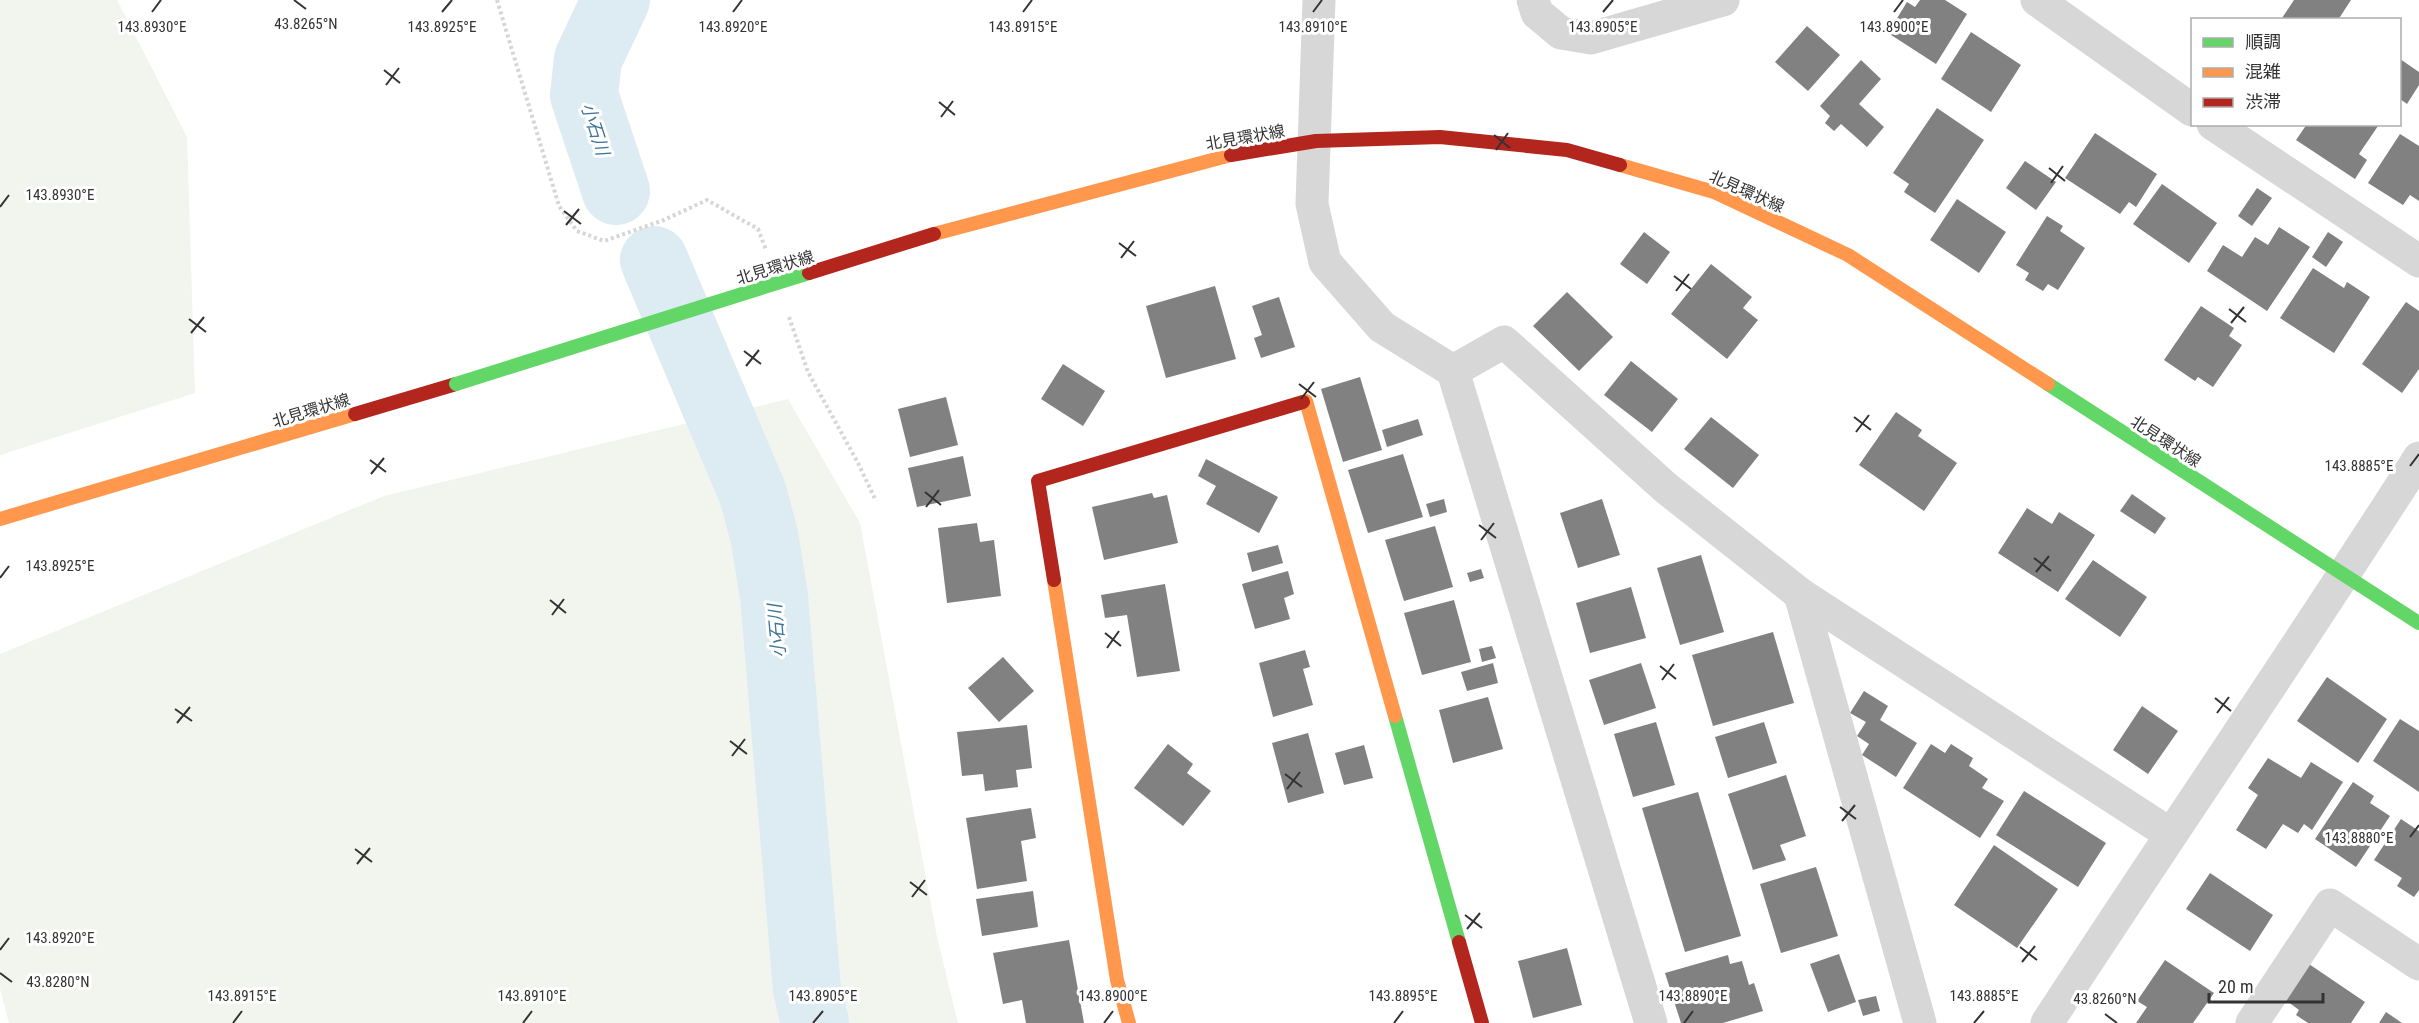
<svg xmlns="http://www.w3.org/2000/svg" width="2419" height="1023" font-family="'Roboto Condensed','Noto Sans JP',sans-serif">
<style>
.green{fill:#f1f5ed}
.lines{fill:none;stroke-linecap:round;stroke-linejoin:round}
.river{stroke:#ddebf3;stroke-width:68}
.building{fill:#818181}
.path{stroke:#d6d6d6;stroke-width:4;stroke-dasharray:3 3;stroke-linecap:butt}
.street{stroke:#d7d7d7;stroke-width:33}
.fast{stroke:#63d668;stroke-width:14}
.slow{stroke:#ff974d;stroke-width:14}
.jam{stroke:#b3261e;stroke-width:14}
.fast-bridge{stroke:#63d668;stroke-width:14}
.jam-bridge{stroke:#b3261e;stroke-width:14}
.ticks{fill:none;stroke:#333;stroke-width:2}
.labels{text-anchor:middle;stroke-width:6;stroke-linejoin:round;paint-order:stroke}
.street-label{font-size:16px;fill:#333;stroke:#fff}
.water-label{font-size:18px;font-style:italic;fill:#3f7597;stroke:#fff}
.ticks-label{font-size:15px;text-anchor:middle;fill:#333;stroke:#fff;stroke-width:6;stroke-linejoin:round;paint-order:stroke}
</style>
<rect width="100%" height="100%" fill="#fff"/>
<!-- green -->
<g class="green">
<polygon points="0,0 117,0 187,137 195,393 0,455"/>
<polygon points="788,399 860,523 937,937 958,1023 9,1023 0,989 0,654 384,496"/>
</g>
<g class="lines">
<!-- river -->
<g class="river">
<polyline points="616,191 584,95 588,59 616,0"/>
<polyline points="654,260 753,494 764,535 774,596 807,989 815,1023"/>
</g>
</g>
<!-- building -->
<g class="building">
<polygon points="1920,0 1945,0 1967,14 1936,64 1888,33 1907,2 1915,7"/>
<polygon points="2294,0 2351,0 2338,20 2284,20 2282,18"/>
<polygon points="1807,26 1840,55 1808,91 1775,62"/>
<polygon points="1971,32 2021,65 1991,112 1941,79"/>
<polygon points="2400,59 2419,72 2419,85 2407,104 2400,99"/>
<polygon points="1861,60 1881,79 1859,104 1884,127 1867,147 1841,124 1834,131 1825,123 1830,116 1820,106"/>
<polygon points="1937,108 1984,140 1935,213 1904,192 1909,184 1893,173"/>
<polygon points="2307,124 2378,126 2359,154 2367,160 2355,179 2296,140"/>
<polygon points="2095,133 2157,174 2136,207 2129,202 2120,214 2065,178"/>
<polygon points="2400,134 2419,146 2419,201 2410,195 2403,205 2368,183"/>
<polygon points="2025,161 2056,182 2036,210 2006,188"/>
<polygon points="2162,184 2217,223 2189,263 2133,224"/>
<polygon points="2257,188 2272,198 2252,226 2238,216"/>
<polygon points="1957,199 2006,232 1979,273 1930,240"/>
<polygon points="2047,216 2063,226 2060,231 2085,248 2058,290 2048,284 2043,291 2025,280 2029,273 2016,265"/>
<polygon points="2279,227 2310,247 2267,311 2207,271 2223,245 2242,257 2255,237 2268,245"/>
<polygon points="1644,232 1670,252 1647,284 1620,264"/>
<polygon points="2328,232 2343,242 2326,267 2312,257"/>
<polygon points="1711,264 1752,297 1743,308 1758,320 1727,359 1671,314"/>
<polygon points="2313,268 2344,288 2347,282 2370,297 2334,353 2280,318"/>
<polygon points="1215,286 1236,359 1166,378 1146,306"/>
<polygon points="1567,292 1613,337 1579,371 1533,326"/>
<polygon points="1279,297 1295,347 1261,358 1254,338 1262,335 1252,306"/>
<polygon points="2406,302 2419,311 2419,369 2402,393 2362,364"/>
<polygon points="2201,306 2234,328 2229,336 2242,345 2213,387 2198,377 2195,381 2164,360"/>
<polygon points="1631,361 1678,399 1652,432 1604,395"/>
<polygon points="1063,364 1105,391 1083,426 1041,399"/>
<polygon points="1360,377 1382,450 1343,462 1321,389"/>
<polygon points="946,397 958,445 910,457 898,409"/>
<polygon points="1896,412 1922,430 1918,436 1957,463 1924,511 1859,465"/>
<polygon points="1711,417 1759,455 1733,488 1684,449"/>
<polygon points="1418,419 1423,435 1387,447 1382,430"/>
<polygon points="1403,454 1423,517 1368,533 1348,470"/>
<polygon points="963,456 971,496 917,507 908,468"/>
<polygon points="1206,459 1278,497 1259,533 1206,504 1216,486 1198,476"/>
<polygon points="1152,493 1154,498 1167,495 1178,543 1104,560 1092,507"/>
<polygon points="2132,494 2166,518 2155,534 2120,511"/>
<polygon points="1444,499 1447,512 1430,517 1426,504"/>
<polygon points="1602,499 1620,555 1578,568 1560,513"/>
<polygon points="2027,508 2052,524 2059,512 2095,535 2058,592 1998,553"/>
<polygon points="977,523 980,542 994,540 1001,596 947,603 938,528"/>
<polygon points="1435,526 1453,587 1404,601 1385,540"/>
<polygon points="1278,545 1283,563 1252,572 1247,553"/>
<polygon points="1701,555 1724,632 1680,645 1657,568"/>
<polygon points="2093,560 2147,597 2120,637 2065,599"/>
<polygon points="1481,569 1484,578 1470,582 1467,573"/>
<polygon points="1288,571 1294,594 1284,598 1290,619 1255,629 1242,584"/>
<polygon points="1165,584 1180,671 1137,677 1127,615 1105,618 1101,595"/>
<polygon points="1631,587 1646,638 1590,653 1576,603"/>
<polygon points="1454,600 1471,662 1422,675 1404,613"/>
<polygon points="1773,632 1794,703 1713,726 1692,655"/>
<polygon points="1492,646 1496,658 1482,662 1479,649"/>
<polygon points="1305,650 1310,667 1303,669 1313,705 1273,717 1259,663"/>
<polygon points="1003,657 1034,691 999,722 968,688"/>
<polygon points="1493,663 1498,683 1467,691 1461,672"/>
<polygon points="1641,663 1656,708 1604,725 1589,680"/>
<polygon points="2327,677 2387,719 2358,763 2297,721"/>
<polygon points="1864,691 1888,706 1880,720 1917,743 1896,777 1862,755 1869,744 1857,736 1866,722 1850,713"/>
<polygon points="1488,697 1503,749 1453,763 1439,710"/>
<polygon points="2142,706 2178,731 2148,774 2113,750"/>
<polygon points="2400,719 2419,731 2419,792 2373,761"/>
<polygon points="1656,722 1675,785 1633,797 1614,734"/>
<polygon points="1764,722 1777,763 1728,778 1715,737"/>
<polygon points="1027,725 1032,768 1016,770 1018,787 985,791 983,774 962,776 957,732"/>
<polygon points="1308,733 1324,793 1288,803 1272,743"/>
<polygon points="1168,744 1193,764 1187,773 1211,791 1183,826 1134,788"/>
<polygon points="1931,744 1945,753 1951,744 1973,758 1969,766 1988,779 1982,788 2004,801 1980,838 1903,788"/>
<polygon points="1364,745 1373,778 1344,785 1335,753"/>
<polygon points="2268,758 2301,778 2311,762 2343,782 2312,830 2304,824 2298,833 2283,824 2266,849 2236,830 2258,795 2248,788"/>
<polygon points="1786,775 1806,836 1780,845 1786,860 1753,870 1728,794"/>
<polygon points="2353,782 2374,796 2370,803 2390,816 2356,867 2315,839"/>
<polygon points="2024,791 2106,843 2078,887 1996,835"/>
<polygon points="1698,792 1741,936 1685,952 1642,808"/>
<polygon points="1031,808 1036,838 1021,841 1027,881 977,889 966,818"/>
<polygon points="2401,819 2419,831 2419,890 2414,897 2397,886 2402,878 2374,860"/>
<polygon points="1994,845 2058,889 2017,948 1954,905"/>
<polygon points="1816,867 1838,936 1781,953 1760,884"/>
<polygon points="2210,873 2273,915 2250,951 2186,909"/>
<polygon points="1033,891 1038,927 982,936 976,899"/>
<polygon points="1069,940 1084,1023 1026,1023 1022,1000 1003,1004 993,953"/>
<polygon points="1567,948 1582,1005 1533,1018 1518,961"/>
<polygon points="1839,954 1856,1002 1828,1012 1810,964"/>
<polygon points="1728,955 1730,964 1742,961 1749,985 1754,983 1763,1011 1723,1023 1681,1023 1665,973"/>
<polygon points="2165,960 2214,993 2193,1023 2136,1023 2147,1007 2137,1001"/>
<polygon points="2306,962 2365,1002 2351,1023 2308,1023 2296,1015 2299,1010 2283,998"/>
<polygon points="1876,996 1880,1011 1863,1016 1858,1000"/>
<polygon points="2386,1012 2402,1023 2379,1023"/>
</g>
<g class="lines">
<!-- path -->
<g class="path">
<polyline points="497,0 559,206 577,231 604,241 664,220 707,200 758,229 766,250"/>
<polyline points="789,317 808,372 858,463 876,501"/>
</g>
<!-- street -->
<g class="street">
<polyline points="1319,0 1312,204 1325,262 1382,327 1453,371 1651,1023"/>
<polyline points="1533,0 1537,13 1561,33 1591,38 1723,0"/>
<polyline points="2037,0 2192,110"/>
<polyline points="2213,124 2419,261"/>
<polyline points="1453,371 1504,342 1666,488 1800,594 2170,834"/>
<polyline points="1800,594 1920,1023"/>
<path d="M2047 1023C2170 834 2298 648 2419 458"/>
<polyline points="2252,1023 2330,905 2419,964"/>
</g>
<!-- fast -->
<g class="fast">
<polyline points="2048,384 2419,623"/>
<polyline points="1395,716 1459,942"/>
</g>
<!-- slow -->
<g class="slow">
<polyline points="1620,165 1714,192 1848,255 2048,384"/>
<polyline points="934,234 1231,155"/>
<polyline points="1303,402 1306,401 1395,716"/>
<polyline points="0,519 355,414"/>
<polyline points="1054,580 1117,980 1129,1023"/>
</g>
<!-- jam -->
<g class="jam">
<polyline points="1231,155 1316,141 1440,137 1567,150 1620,165"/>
<polyline points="355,414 456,384"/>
<polyline points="1054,580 1038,481 1303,402"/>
<polyline points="1459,942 1482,1023"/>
</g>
<!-- fast-bridge -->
<polyline class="fast-bridge" points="456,384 809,273"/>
<!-- jam-bridge -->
<polyline class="jam-bridge" points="809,273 934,234"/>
</g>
<!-- ticks -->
<path class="ticks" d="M294 0 306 9M152 12 161 0M442 12 452 0M733 12 742 0M1023 12 1032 0M1313 12 1322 0M1603 12 1613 0M1894 12 1903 0M384 70 400 83M386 85 399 68M939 102 955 115M941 117 953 101M1494 135 1510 148M1496 150 1508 133M2049 168 2065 181M2051 183 2063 166M0 207 9 195M564 211 581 224M566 225 579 209M1119 243 1136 256M1121 258 1134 241M1674 276 1691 289M1676 291 1689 274M2229 309 2246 322M189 319 206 332M2231 323 2244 307M191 333 204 317M744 351 761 364M746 366 759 350M1299 384 1316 397M1301 399 1314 382M1854 417 1871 430M1856 432 1869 415M370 460 386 472M2410 466 2419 454M371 474 384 458M925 492 941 505M926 507 939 490M1479 525 1496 538M1481 540 1494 523M2034 558 2051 571M2036 572 2049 556M0 578 9 566M550 600 566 613M552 615 564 599M1105 633 1121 646M1107 648 1119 631M1660 666 1676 679M1662 680 1674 664M2215 698 2231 711M175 709 192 721M2217 713 2229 697M177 723 190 707M730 741 747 754M732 756 745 739M1285 774 1302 787M1287 789 1300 772M1840 807 1856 819M1842 821 1855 805M2410 837 2419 825M355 849 372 862M357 864 370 848M910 882 927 895M912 897 925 880M1465 915 1482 928M1467 929 1480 913M2020 947 2037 960M0 950 9 938M2022 962 2035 946M0 973 12 982M2105 1014 2117 1023M233 1023 242 1011M523 1023 532 1011M813 1023 823 1011M1104 1023 1113 1011M1394 1023 1403 1011M1684 1023 1693 1011M1974 1023 1984 1011"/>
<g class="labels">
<!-- street labels -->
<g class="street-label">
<text transform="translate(1245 137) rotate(-10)" y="6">北見環状線</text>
<text transform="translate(1747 191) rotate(24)" y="6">北見環状線</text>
<text transform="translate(775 267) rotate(-17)" y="6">北見環状線</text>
<text transform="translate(311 410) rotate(-17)" y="6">北見環状線</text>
<text transform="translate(2166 441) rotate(33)" y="6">北見環状線</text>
</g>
<!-- water labels -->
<g class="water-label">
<text transform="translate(595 129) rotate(72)" y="6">小石川</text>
<text transform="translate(777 631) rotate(-95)" y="6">小石川</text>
</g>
</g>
<g class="ticks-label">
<text x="306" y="29">43.8265°N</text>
<text x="152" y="32">143.8930°E</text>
<text x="442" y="32">143.8925°E</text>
<text x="733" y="32">143.8920°E</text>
<text x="1023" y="32">143.8915°E</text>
<text x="1313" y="32">143.8910°E</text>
<text x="1603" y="32">143.8905°E</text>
<text x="1894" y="32">143.8900°E</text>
<text x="60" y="200">143.8930°E</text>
<text x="2359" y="471">143.8885°E</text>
<text x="60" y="571">143.8925°E</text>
<text x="2359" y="843">143.8880°E</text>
<text x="60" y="943">143.8920°E</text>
<text x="58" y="987">43.8280°N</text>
<text x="242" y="1001">143.8915°E</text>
<text x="532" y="1001">143.8910°E</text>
<text x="823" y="1001">143.8905°E</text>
<text x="1113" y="1001">143.8900°E</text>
<text x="1403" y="1001">143.8895°E</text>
<text x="1693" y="1001">143.8890°E</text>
<text x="1984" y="1001">143.8885°E</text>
<text x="2105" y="1004">43.8260°N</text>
</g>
<!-- legend -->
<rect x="2191" y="18" width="210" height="108" fill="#ffffff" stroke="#adadad" stroke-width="1.5"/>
<rect x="2203" y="38" width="30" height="9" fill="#63d668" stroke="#adadad" stroke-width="1.5"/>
<text x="2245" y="48" font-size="18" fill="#333333">順調</text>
<rect x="2203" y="68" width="30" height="9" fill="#ff974d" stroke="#adadad" stroke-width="1.5"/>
<text x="2245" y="78" font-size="18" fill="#333333">混雑</text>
<rect x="2203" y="98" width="30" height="9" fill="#b3261e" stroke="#adadad" stroke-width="1.5"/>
<text x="2245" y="108" font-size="18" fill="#333333">渋滞</text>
<!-- scale -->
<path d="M2209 993v9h114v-9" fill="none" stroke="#333333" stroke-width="3"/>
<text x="2218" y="993" font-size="18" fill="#333333" stroke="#ffffff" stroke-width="4.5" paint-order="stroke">20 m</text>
</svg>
